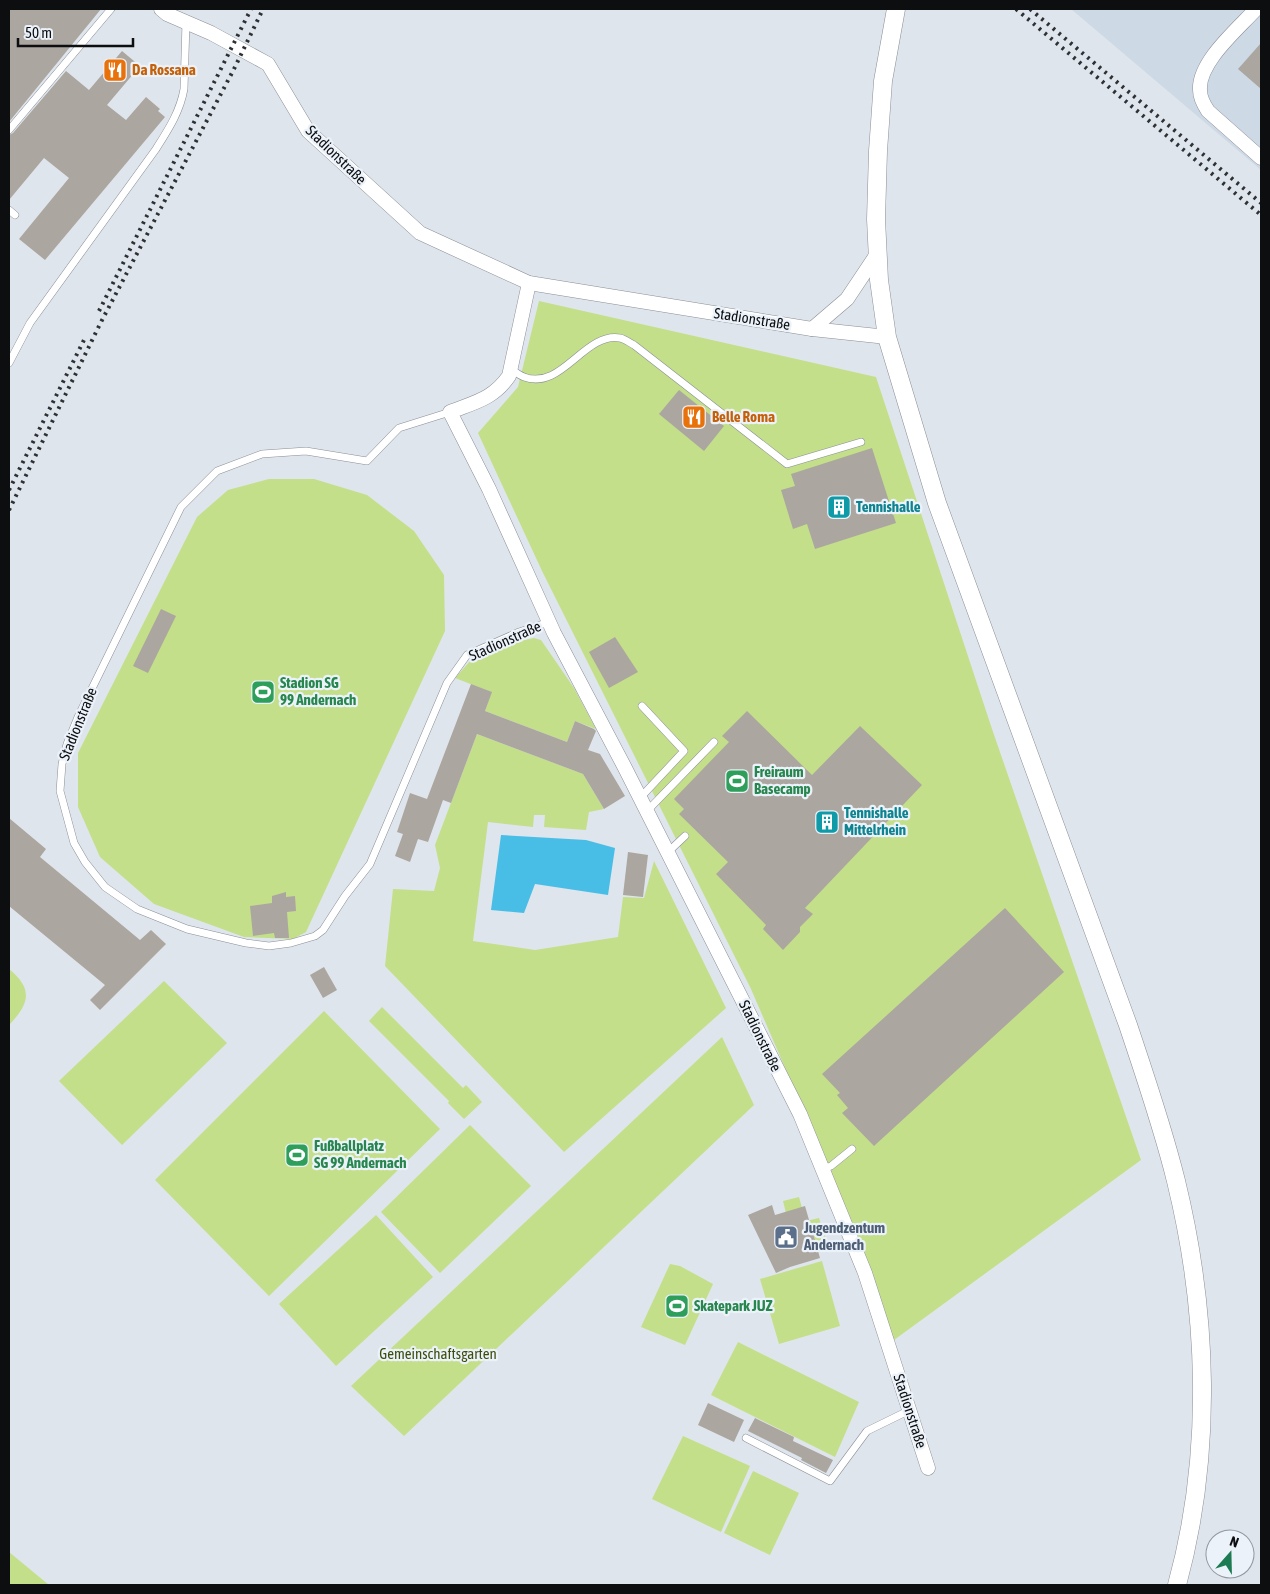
<svg xmlns="http://www.w3.org/2000/svg" width="1270" height="1594" font-family="'Asap Condensed',sans-serif">
<style>
.built{fill:#ced9e6}
.green{fill:#c3df8a}
.water{fill:#48bee7}
.building{fill:#aca6a0}
.lines{fill:none;stroke-linecap:round;stroke-linejoin:round}
.service-casing{stroke:#8a8f96;stroke-width:8}
.minor-casing{stroke:#8a8f96;stroke-width:15}
.tertiary-casing{stroke:#8a8f96;stroke-width:19}
.service{stroke:#fff;stroke-width:7}
.minor{stroke:#fff;stroke-width:14}
.tertiary{stroke:#fff;stroke-width:18}
.rail{stroke:#2e3134;stroke-width:4;stroke-dasharray:2.5 5;stroke-linecap:butt}
.labels{text-anchor:middle;stroke-width:4.5;stroke-linejoin:round;paint-order:stroke}
.food-label{font-size:15px;font-weight:bold;fill:#c56008;stroke:#ecf2fa;text-anchor:start}
.street-label{font-size:15px;fill:#0c0e10;stroke:#ecf2fa}
.culture-label{font-size:15px;font-weight:bold;fill:#0d838f;stroke:#ecf2fa;text-anchor:start}
.leisure-label{font-size:15px;font-weight:bold;fill:#27864d;stroke:#ecf2fa;text-anchor:start}
.service-label{font-size:15px;font-weight:bold;fill:#4e5e75;stroke:#ecf2fa;text-anchor:start}
.park-label{font-size:15px;fill:#3d4e0c;stroke:#ecf2fa}
</style>
<rect width="100%" height="100%" fill="#dfe5ec"/>
<!-- built -->
<polygon class="built" points="1071,9 1261,9 1261,170"/>
<!-- green -->
<g class="green">
<polygon points="539,301 876,377 992,729 1141,1160 894,1340 856,1232 751,989 543,573 478,433 518,387"/>
<polygon points="269,479 314,479 367,495 414,531 444,575 445,631 306,932 293,939 244,937 154,904 100,857 78,807 78,753 197,517 228,490"/>
<polygon points="534,638 541,640 574,688 596,729 575,721 567,742 485,711 491,692 455,678 472,659 511,643"/>
<polygon points="477,734 583,774 604,809 589,812 586,830 544,827 545,815 534,815 533,827 488,822 473,941 535,950 618,937 623,897 644,898 654,861 726,1008 564,1152 385,966 393,889 434,891 440,868 435,845"/>
<path d="M9 969C33 989 30 1003 9 1025Z"/>
<polygon points="164,981 227,1043 122,1145 59,1081"/>
<polygon points="382,1007 463,1088 466,1085 482,1102 464,1119 448,1103 449,1101 369,1021"/>
<polygon points="324,1011 440,1129 269,1296 155,1180"/>
<polygon points="722,1037 754,1105 404,1436 351,1386"/>
<polygon points="470,1125 531,1186 440,1273 381,1212"/>
<polygon points="799,1197 802,1208 786,1213 783,1201"/>
<polygon points="376,1215 433,1277 336,1366 279,1304"/>
<polygon points="819,1218 827,1243 813,1247 806,1221"/>
<polygon points="822,1261 840,1326 779,1344 760,1279"/>
<polygon points="670,1264 680,1266 713,1284 685,1345 641,1327"/>
<polygon points="738,1342 859,1402 835,1457 711,1395"/>
<polygon points="683,1436 750,1466 721,1532 652,1499"/>
<polygon points="753,1471 799,1493 770,1555 724,1533"/>
<polygon points="9,1552 49,1585 9,1585"/>
</g>
<!-- water -->
<polygon class="water" points="501,835 586,840 615,848 608,895 535,884 524,913 491,910"/>
<!-- building -->
<g class="building">
<polygon points="9,9 101,9 9,122"/>
<polygon points="1261,43 1261,89 1238,69"/>
<polygon points="122,51 140,66 107,105 126,120 146,97 160,109 158,111 165,117 45,260 19,239 69,178 44,158 9,200 9,135 13,133 66,71 89,90"/>
<polygon points="679,390 724,426 704,451 659,414"/>
<polygon points="872,448 896,523 815,549 807,524 793,529 781,490 795,486 791,474"/>
<polygon points="161,609 176,616 148,673 133,666"/>
<polygon points="615,637 638,672 609,688 589,652"/>
<polygon points="471,684 492,692 485,711 567,742 575,721 594,729 596,731 588,750 600,754 625,796 604,809 583,774 477,734 451,803 443,800 428,842 418,839 410,862 395,856 403,834 397,832 410,793 427,799"/>
<polygon points="747,711 812,775 860,726 922,785 805,908 813,914 800,927 800,932 783,950 763,929 766,925 716,874 728,862 679,814 684,809 674,799 729,742 722,736"/>
<polygon points="9,818 46,849 40,857 140,940 151,930 166,944 100,1010 90,1000 105,985 9,906"/>
<polygon points="628,852 648,855 643,897 623,895"/>
<polygon points="286,892 286,897 295,896 296,911 287,912 289,938 275,938 274,933 253,936 250,906 272,903 272,896"/>
<polygon points="1005,908 1064,972 874,1146 842,1113 848,1108 837,1095 840,1093 822,1074"/>
<polygon points="324,967 337,990 323,998 310,975"/>
<polygon points="772,1205 775,1215 805,1206 820,1258 790,1267 776,1273 748,1215"/>
<polygon points="708,1403 744,1420 734,1442 698,1425"/>
<polygon points="755,1418 794,1437 793,1441 833,1460 826,1473 801,1460 802,1458 748,1431"/>
</g>
<g class="lines">
<!-- service casing -->
<g class="service-casing">
<g id="service">
<polyline points="9,130 111,9"/>
<polyline points="9,210 15,215"/>
<path d="M9 363 30 323 156 149C168 130 180 112 184 89L186 22"/>
<path d="M511 369C515 372 519 375 524 377 562 391 584 332 620 338 625 339 630 343 634 345L787 464 861 442"/>
<polyline points="450,412 399,428 367,461 306,451 262,454 217,471 181,507 78,717 67,744 62,764 60,791 74,843 85,862 105,887 137,909 187,929 246,943 269,946 291,943 315,936 323,930 345,896 370,864 447,683 467,655 519,632 549,622"/>
<polyline points="640,798 684,751 642,706"/>
<polyline points="647,811 714,742"/>
<polyline points="668,852 685,836"/>
<polyline points="823,1169 831,1166 852,1149"/>
<polyline points="746,1438 830,1481 867,1431 910,1410"/>
</g>
</g>
<!-- minor casing -->
<g class="minor-casing">
<g id="minor">
<polyline points="161,9 167,14 211,33 268,64 308,131 420,233 529,283 812,329 887,337"/>
<path d="M1256 9C1239 28 1198 62 1200 90 1200 98 1204 105 1208 111L1261 158"/>
<path d="M529 283 509 376C493 399 475 402 450 412L489 489 554 633 625 768 800 1114 865 1273 928 1468"/>
<polyline points="812,329 847,299 877,254"/>
</g>
</g>
<!-- tertiary casing -->
<g class="tertiary-casing">
<path id="tertiary" d="M896 9 883 81 878 151 876 219 879 280 887 337 937 503 1128 1025C1145 1076 1163 1128 1176 1181 1208 1312 1213 1454 1177 1585"/>
</g>
<!-- service -->
<use href="#service" class="service"/>
<!-- minor -->
<use href="#minor" class="minor"/>
<!-- tertiary -->
<use href="#tertiary" class="tertiary"/>
<!-- rail -->
<g class="rail">
<polyline points="1016,9 1261,215"/>
<polyline points="1030,9 1261,203"/>
<polyline points="99,311 251,9"/>
<polyline points="9,490 85,338"/>
<polyline points="9,510 100,324 234,69 263,9"/>
</g>
</g>
<!-- icons -->
<defs>
<g id="restaurant-square" transform="scale(1.25)"><rect x="-9" y="-9" width="18" height="18" rx="4" fill="#e8710a" stroke="#ecf2fa"/><path d="M-5-6h1v4h1v-4h1v4h1v-4h1v5L-1.5 .5V6h-2V.5L-5-1ZM5-6V6H3V1.5H1.5Q1.5-4 5-6Z" fill="#fff"/></g>
<g id="building-square" transform="scale(1.25)"><rect x="-9" y="-9" width="18" height="18" rx="4" fill="#0f9aa8" stroke="#ecf2fa"/><path d="M-4-6H4V6H1V3H-1V6H-4ZM-2.5-4.3h1.7v1.8h-1.7ZM.8-4.3h1.7v1.8H.8ZM-2.5-1h1.7V.8h-1.7ZM.8-1h1.7V.8H.8Z" fill="#fff"/></g>
<g id="stadium-square" transform="scale(1.25)"><rect x="-9" y="-9" width="18" height="18" rx="4" fill="#2e9e5b" stroke="#ecf2fa"/><path d="M0-5a6.5 5 0 1 0 0 10a6.5 5 0 1 0 0-10ZM-3.5-1.8h7v3.6h-7Z" fill="#fff"/></g>
<g id="civic-square" transform="scale(1.25)"><rect x="-9" y="-9" width="18" height="18" rx="4" fill="#5c6f8a" stroke="#ecf2fa"/><path d="M-.6-6.5H3V-4.5H.6V-3L4-1V1h2V6H-6V1h2V-1L-.6-3ZM-1.2 2.5V6h2.4V2.5Z" fill="#fff"/></g>
</defs>
<g fill-rule="evenodd">
<use href="#restaurant-square" x="115" y="70"/>
<use href="#restaurant-square" x="694" y="417"/>
<use href="#building-square" x="839" y="507"/>
<use href="#stadium-square" x="263" y="692"/>
<use href="#stadium-square" x="737" y="781"/>
<use href="#building-square" x="827" y="822"/>
<use href="#stadium-square" x="297" y="1155"/>
<use href="#civic-square" x="786" y="1237"/>
<use href="#stadium-square" x="677" y="1306"/>
</g>
<g class="labels">
<!-- food labels -->
<g class="food-label">
<text x="132" y="75">Da Rossana</text>
<text x="712" y="422">Belle Roma</text>
</g>
<!-- street labels -->
<g class="street-label">
<text transform="translate(336 155) rotate(44)" y="5">Stadionstraße</text>
<text transform="translate(752 319) rotate(9)" y="5">Stadionstraße</text>
<text transform="translate(505 641) rotate(-24)" y="5">Stadionstraße</text>
<text transform="translate(78 724) rotate(-68)" y="5">Stadionstraße</text>
<text transform="translate(760 1036) rotate(64)" y="5">Stadionstraße</text>
<text transform="translate(910 1411) rotate(72)" y="5">Stadionstraße</text>
</g>
<!-- culture labels -->
<g class="culture-label">
<text x="856" y="512">Tennishalle</text>
<text x="844" y="818">Tennishalle<tspan x="844" dy="17">Mittelrhein</tspan></text>
</g>
<!-- leisure labels -->
<g class="leisure-label">
<text x="280" y="688">Stadion SG<tspan x="280" dy="17">99 Andernach</tspan></text>
<text x="754" y="777">Freiraum<tspan x="754" dy="17">Basecamp</tspan></text>
<text x="314" y="1151">Fußballplatz<tspan x="314" dy="17">SG 99 Andernach</tspan></text>
<text x="694" y="1311">Skatepark JUZ</text>
</g>
<!-- service labels -->
<g class="service-label">
<text x="804" y="1233">Jugendzentum<tspan x="804" dy="17">Andernach</tspan></text>
</g>
<!-- park labels -->
<g class="park-label">
<text x="438" y="1359">Gemeinschaftsgarten</text>
</g>
</g>
<!-- border -->
<rect width="1270" height="1594" fill="none" stroke="#0c0e10" stroke-width="20"/>
<!-- north arrow -->
<g transform="translate(1230 1554) rotate(20)"><circle r="24" fill="#ecf2fa" stroke="#92979c"/>
<path d="M0-4L9 19L0 12L-9 19Z" fill="#1c7b52"/>
<text y="-8" font-size="14" font-weight="bold" text-anchor="middle" fill="#0c0e10">N</text>
</g>
<!-- scale -->
<path d="M18 38v8h115v-8" fill="none" stroke="#0c0e10" stroke-width="2.5"/>
<text x="25" y="38" font-size="15" fill="#0c0e10" stroke="#ecf2fa" stroke-width="4" paint-order="stroke">50 m</text>
</svg>
